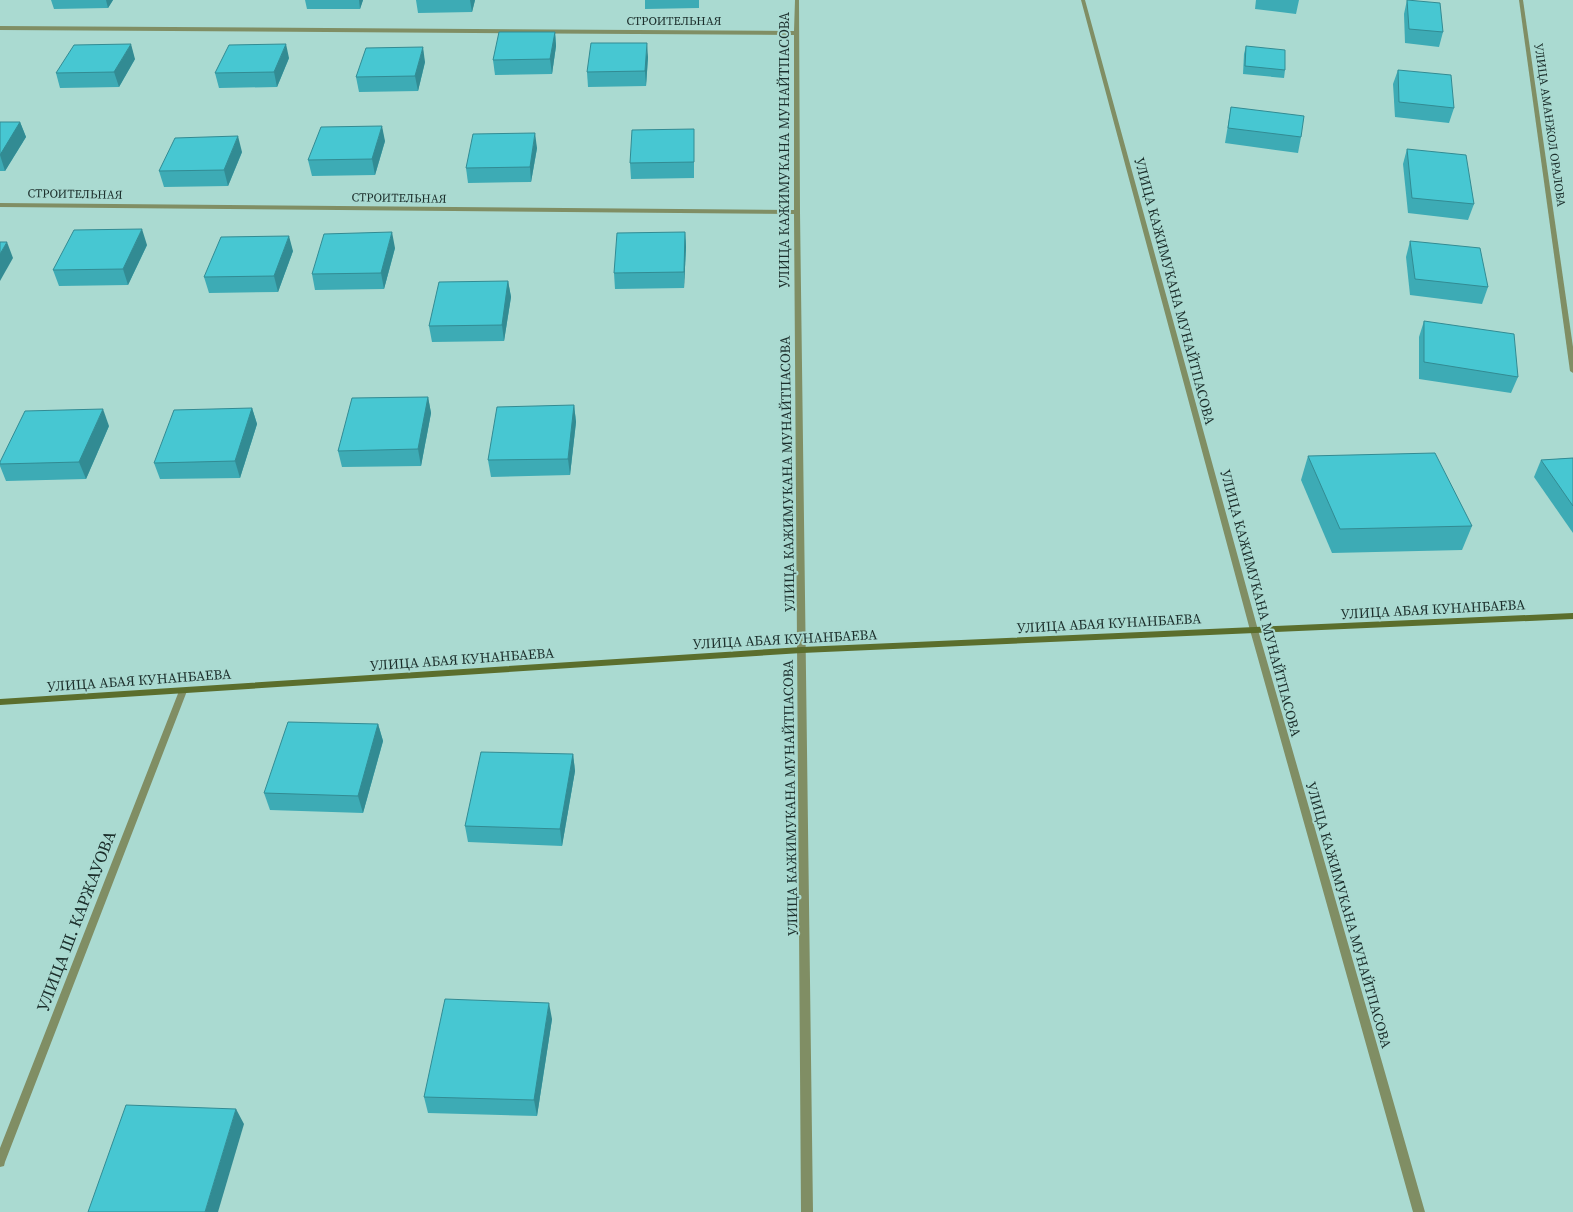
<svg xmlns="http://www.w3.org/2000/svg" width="1573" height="1212" font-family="'Source Serif 4',serif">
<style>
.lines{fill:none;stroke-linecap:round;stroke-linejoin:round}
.street{fill:#808e64;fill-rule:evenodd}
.secondary{fill:#5b6e2d;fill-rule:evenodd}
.wall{fill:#3dabb5}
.shaded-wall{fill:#328b93}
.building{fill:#47c7d2;stroke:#328b93}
.labels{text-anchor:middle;stroke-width:4;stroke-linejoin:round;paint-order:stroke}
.far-street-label{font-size:12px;fill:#1c2f2c;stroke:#aadad1}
.street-label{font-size:14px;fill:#1c2f2c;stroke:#aadad1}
.near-street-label{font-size:17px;fill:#1c2f2c;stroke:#aadad1}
</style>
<rect width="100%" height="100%" fill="#aadad1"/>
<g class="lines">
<!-- street -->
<g class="street">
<polygon points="795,0 799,0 800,212 813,1212 801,1212 794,214 0,207 0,203 794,210 794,35 0,30 0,26 794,31"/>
<polygon points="1081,0 1085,0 1258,630 1425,1212 1413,1212 1250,630"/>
<polygon points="1519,0 1523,0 1573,347 1573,373 1570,371"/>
<polygon points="183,688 186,689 187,691 5,1162 4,1166 0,1167 0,1148 179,691 180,689"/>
</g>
<!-- secondary -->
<polygon class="secondary" points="1573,613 1573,619 802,653 0,705 0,699 802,647"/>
</g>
<!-- wall -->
<g class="wall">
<polygon points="51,0 113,0 108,8 54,9"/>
<polygon points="305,0 363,0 360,9 307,9"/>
<polygon points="416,0 475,0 472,12 418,13"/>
<polygon points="645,0 699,0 699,8 645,9"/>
<polygon points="1256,0 1299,0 1296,14 1255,9"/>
<polygon points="1407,0 1443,32 1439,47 1405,43 1404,14"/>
<polygon points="555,32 556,46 552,74 495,75 493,60"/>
<polygon points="1246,46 1285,70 1284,78 1243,74 1244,54"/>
<polygon points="648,57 646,86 588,87 587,72"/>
<polygon points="289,58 277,87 219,88 215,73"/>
<polygon points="135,59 119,87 60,88 56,73"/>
<polygon points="425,62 418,91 359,92 356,77"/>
<polygon points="1398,70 1454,108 1449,123 1395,117 1393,84"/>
<polygon points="1231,107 1301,137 1298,153 1225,143"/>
<polygon points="0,122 20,122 26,137 5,171 0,171"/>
<polygon points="385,141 375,175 312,176 308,160"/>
<polygon points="694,144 694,178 631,179 630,163"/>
<polygon points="537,148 531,182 468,183 466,168"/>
<polygon points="1407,149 1474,204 1468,220 1408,213 1403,164"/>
<polygon points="242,152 228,186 164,187 159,171"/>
<polygon points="685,232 686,247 684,288 615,289 614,273"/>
<polygon points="1410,241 1488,287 1482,304 1410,295 1406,257"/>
<polygon points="147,245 128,285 59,286 53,270"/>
<polygon points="395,248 384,289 315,290 312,274"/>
<polygon points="293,251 278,292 209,293 204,277"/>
<polygon points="508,281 511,297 504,341 432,342 429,326"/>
<polygon points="1424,321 1518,377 1511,393 1419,379 1419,337"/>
<polygon points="428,397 431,413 421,466 342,467 338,451"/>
<polygon points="574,405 576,422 570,475 491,477 488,460"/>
<polygon points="252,408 257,424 240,478 160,479 154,463"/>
<polygon points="109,426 86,479 6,481 0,466 0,462"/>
<polygon points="1308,456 1472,526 1462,550 1332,553 1301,480"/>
<polygon points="1573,458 1573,533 1534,477 1541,460"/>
<polygon points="378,724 383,741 363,813 270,810 264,793"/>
<polygon points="573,754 575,771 562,846 468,842 465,826"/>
<polygon points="552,1019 537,1116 428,1113 424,1097"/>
</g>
<!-- shaded-wall -->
<g class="shaded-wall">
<polygon points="106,0 113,0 108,8"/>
<polygon points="359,0 363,0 360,9"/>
<polygon points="470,0 475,0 472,12"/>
<polygon points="555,32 556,46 552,74 550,59"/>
<polygon points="647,43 648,57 646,86 645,71"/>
<polygon points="131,44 135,59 119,87 114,72"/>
<polygon points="286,44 289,58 277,87 274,72"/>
<polygon points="423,47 425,62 418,91 415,76"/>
<polygon points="20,122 26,137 5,171 0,155"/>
<polygon points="382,126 385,141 375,175 372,159"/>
<polygon points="535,133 537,148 531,182 530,167"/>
<polygon points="238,136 242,152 228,186 224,170"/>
<polygon points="142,229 147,245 128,285 123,269"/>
<polygon points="392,232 395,248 384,289 381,273"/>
<polygon points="685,232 686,247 684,288 684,272"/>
<polygon points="289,236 293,251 278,292 274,276"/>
<polygon points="7,242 13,258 0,281 0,254"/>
<polygon points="508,281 511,297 504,341 502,325"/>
<polygon points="428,397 431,413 421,466 418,449"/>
<polygon points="574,405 576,422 570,475 568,459"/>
<polygon points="252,408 257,424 240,478 235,461"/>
<polygon points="103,409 109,426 86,479 79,462"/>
<polygon points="378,724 383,741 363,813 358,796"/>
<polygon points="573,754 575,771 562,846 560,829"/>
<polygon points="549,1003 552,1019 537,1116 534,1100"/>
<polygon points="236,1109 244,1124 218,1212 205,1212"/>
</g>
<!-- building -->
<g class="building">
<polygon points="1407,0 1440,3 1443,32 1409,29"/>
<polygon points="499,32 555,32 550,59 493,60"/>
<polygon points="591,43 647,43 645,71 587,72"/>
<polygon points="131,44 114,72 56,73 74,45"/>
<polygon points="286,44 274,72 215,73 229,45"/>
<polygon points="1246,46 1285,50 1285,70 1245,66"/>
<polygon points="423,47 415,76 356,77 366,48"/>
<polygon points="1398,70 1451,75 1454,108 1399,102"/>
<polygon points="1231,107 1304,116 1301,137 1228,128"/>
<polygon points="0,122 20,122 0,155"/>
<polygon points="382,126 372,159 308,160 321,127"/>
<polygon points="694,129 694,162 630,163 632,130"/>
<polygon points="535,133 530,167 466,168 473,134"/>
<polygon points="238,136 224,170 159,171 175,138"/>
<polygon points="1407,149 1466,155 1474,204 1412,198"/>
<polygon points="142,229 123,269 53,270 74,230"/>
<polygon points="392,232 381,273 312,274 324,234"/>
<polygon points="685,232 684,272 614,273 617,233"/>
<polygon points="289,236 274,276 204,277 221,237"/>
<polygon points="1410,241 1480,248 1488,287 1415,279"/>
<polygon points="0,242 7,242 0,254"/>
<polygon points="508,281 502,325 429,326 439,282"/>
<polygon points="1424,321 1514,334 1518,377 1424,362"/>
<polygon points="428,397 418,449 338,451 352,398"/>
<polygon points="574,405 568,459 488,460 497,407"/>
<polygon points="252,408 235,461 154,463 174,410"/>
<polygon points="103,409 79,462 0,464 0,462 25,411"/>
<polygon points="1435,453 1472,526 1340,529 1308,456"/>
<polygon points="1573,458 1573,506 1541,460"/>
<polygon points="288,722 378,724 358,796 264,793"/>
<polygon points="481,752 573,754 560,829 465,826"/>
<polygon points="445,999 549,1003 534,1100 424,1097"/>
<polygon points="126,1105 236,1109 205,1212 88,1212"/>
</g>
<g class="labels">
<!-- far-street labels -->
<g class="far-street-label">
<text x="674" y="25">СТРОИТЕЛЬНАЯ</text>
<text transform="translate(1550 125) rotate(82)" y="4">УЛИЦА АМАНЖОЛ ОРАЛОВА</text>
<text transform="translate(75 194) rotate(1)" y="4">СТРОИТЕЛЬНАЯ</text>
<text transform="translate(399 198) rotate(1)" y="4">СТРОИТЕЛЬНАЯ</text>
</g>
<!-- street labels -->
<g class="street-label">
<text transform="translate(784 150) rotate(-90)" y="5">УЛИЦА КАЖИМУКАНА МУНАЙТПАСОВА</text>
<text transform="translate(1175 291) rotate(75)" y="5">УЛИЦА КАЖИМУКАНА МУНАЙТПАСОВА</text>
<text transform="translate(787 474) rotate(-91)" y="5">УЛИЦА КАЖИМУКАНА МУНАЙТПАСОВА</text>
<text transform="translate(1261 603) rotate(75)" y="5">УЛИЦА КАЖИМУКАНА МУНАЙТПАСОВА</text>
<text transform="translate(1433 609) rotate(-3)" y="5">УЛИЦА АБАЯ КУНАНБАЕВА</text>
<text transform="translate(1109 623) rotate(-3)" y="5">УЛИЦА АБАЯ КУНАНБАЕВА</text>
<text transform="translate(785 639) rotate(-3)" y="5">УЛИЦА АБАЯ КУНАНБАЕВА</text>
<text transform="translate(462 659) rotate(-4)" y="5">УЛИЦА АБАЯ КУНАНБАЕВА</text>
<text transform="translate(139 680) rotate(-4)" y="5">УЛИЦА АБАЯ КУНАНБАЕВА</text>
<text transform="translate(790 798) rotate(-91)" y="5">УЛИЦА КАЖИМУКАНА МУНАЙТПАСОВА</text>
<text transform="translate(1349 915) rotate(74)" y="5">УЛИЦА КАЖИМУКАНА МУНАЙТПАСОВА</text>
</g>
<!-- near-street labels -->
<g class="near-street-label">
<text transform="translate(76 921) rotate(-69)" y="6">УЛИЦА Ш. КАРЖАУОВА</text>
</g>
</g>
</svg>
